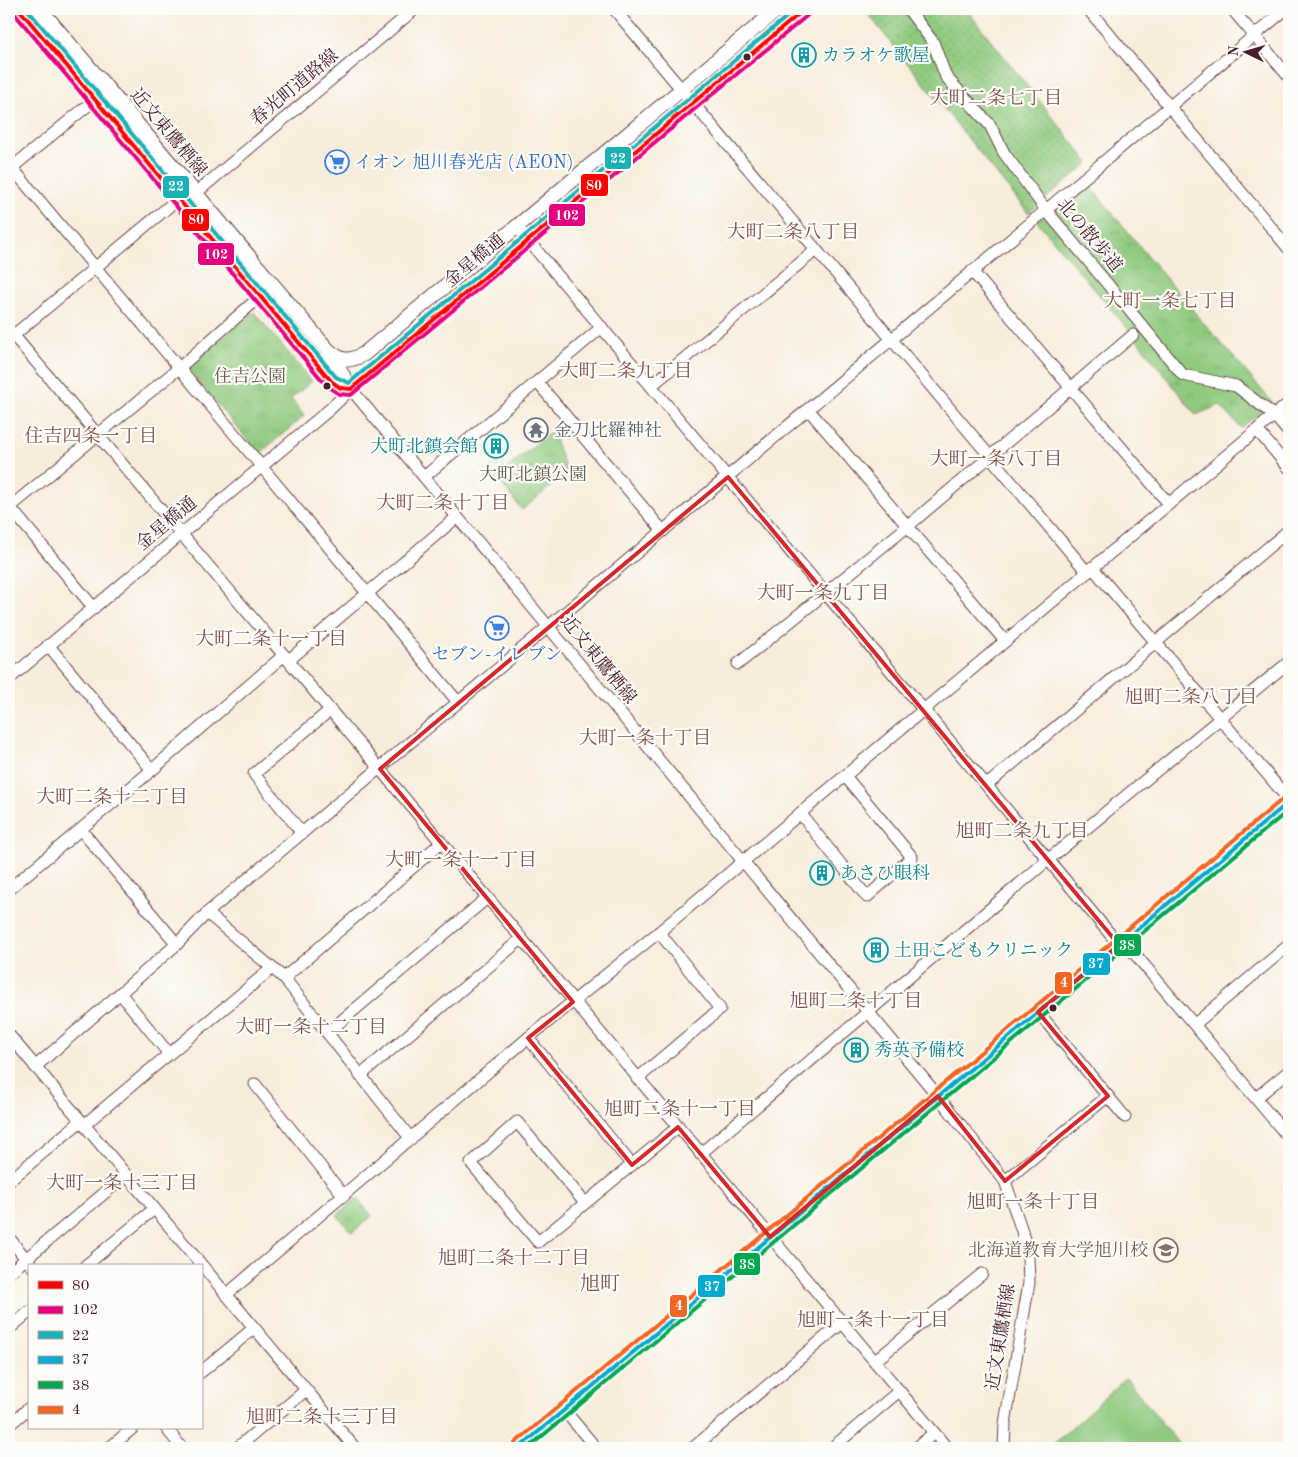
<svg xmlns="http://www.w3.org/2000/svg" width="1298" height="1457" font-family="'Old Standard TT','Noto Serif JP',serif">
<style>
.grass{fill:url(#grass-dots);stroke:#6d7455}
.park{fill:url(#park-tufts);stroke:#6d7455}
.pitch{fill:#90ca7f;stroke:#6d7455}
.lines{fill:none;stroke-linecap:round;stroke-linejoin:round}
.minor-casing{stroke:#643e46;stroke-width:13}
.major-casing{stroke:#643e46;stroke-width:16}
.minor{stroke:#fff;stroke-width:11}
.major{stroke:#fff;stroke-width:14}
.bus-1-casing{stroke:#fdfcf7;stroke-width:8}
.bus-2-casing{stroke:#fdfcf7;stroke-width:8}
.bus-3-casing{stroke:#fdfcf7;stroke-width:8}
.bus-4-casing{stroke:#fdfcf7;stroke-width:8}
.bus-5-casing{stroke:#fdfcf7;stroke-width:8}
.bus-6-casing{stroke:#fdfcf7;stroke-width:8}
.bus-1{stroke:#f00;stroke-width:4}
.bus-2{stroke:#e5007d;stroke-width:4}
.bus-3{stroke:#1ab1b5;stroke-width:4}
.bus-4{stroke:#00a9ce;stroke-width:4}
.bus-5{stroke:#00a651;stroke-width:4}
.bus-6{stroke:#f26522;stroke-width:4}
.marked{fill:none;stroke:#d62828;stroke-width:4;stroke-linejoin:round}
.bus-dot{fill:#4a1f2b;stroke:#fdfcf7;stroke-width:2}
.labels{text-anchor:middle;stroke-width:4.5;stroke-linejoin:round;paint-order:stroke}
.culture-label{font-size:18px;fill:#0d838f;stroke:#fdfcf7;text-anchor:start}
.street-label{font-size:18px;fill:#4a1f2b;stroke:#fdfcf7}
.shop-label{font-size:18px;fill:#366cbe;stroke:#fdfcf7;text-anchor:start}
.park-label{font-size:18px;fill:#625b48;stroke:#fdfcf7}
.worship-label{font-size:18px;fill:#5b616d;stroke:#fdfcf7;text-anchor:start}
.education-label{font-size:18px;fill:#785e54;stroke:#fdfcf7;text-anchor:end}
.neighbourhood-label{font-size:19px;fill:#83514e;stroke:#fdfcf7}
.quarter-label{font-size:20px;fill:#83514e;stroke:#fdfcf7}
.line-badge{stroke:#fdfcf7;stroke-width:2}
.badge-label{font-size:14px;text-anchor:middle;font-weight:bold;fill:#fff}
</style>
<defs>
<pattern id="grass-dots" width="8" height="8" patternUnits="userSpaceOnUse" patternTransform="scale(1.25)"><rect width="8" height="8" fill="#90ca7f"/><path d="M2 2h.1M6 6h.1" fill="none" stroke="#7ead6e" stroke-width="1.8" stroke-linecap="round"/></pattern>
<pattern id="park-tufts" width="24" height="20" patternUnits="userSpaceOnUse" patternTransform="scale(1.25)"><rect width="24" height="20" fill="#90ca7f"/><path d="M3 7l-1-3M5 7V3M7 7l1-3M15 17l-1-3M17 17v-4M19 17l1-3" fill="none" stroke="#7ead6e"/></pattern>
</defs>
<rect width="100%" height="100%" fill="#fdfcf7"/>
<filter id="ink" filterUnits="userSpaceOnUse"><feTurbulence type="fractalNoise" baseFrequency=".02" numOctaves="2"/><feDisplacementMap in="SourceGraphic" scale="10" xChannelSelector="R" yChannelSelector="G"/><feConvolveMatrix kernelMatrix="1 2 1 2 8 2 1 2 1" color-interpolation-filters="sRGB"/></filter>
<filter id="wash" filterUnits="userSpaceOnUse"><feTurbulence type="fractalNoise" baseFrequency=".0096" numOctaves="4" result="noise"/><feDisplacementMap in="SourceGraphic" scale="20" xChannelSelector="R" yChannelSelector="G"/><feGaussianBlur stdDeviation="1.12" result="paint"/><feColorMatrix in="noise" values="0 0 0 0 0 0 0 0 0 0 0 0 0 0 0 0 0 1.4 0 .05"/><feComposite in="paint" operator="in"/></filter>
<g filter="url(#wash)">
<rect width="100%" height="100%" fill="#f8eddc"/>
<!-- grass -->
<polygon class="grass" points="864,9 966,9 1089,163 1028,213"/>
<!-- park -->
<g class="park">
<polygon points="1087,182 1178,293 1273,403 1241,428 1220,405 1196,415 1133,335 1036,220"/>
<polygon points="254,312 312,381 291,399 304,416 259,454 187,368"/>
<polygon points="552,431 567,473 522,510 496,477"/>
<polygon points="357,1198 372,1216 352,1233 337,1215"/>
</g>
<!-- pitch -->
<polygon class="pitch" points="1126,1378 1182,1448 1049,1448"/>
</g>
<g filter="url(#ink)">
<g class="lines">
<!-- minor casing -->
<g class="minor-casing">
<g id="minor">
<polyline points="614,9 1087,572"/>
<polyline points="908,9 933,42 946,77 990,125 1004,153 1046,210 1183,375 1236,386 1275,416 1289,433"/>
<polyline points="1088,9 1289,249"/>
<polyline points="1232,9 1289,77"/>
<polyline points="9,164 458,702"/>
<polyline points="9,170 108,89"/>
<polyline points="516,226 923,709 1119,945"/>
<polyline points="972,271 1169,504"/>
<polyline points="9,330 380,769 947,1448"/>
<polyline points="9,339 178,199 196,193 415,9"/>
<polyline points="537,382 663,531"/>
<polyline points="651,386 816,250"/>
<polyline points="808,409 1005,641"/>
<polyline points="1257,430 1289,468"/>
<polyline points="424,477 602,327"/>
<polyline points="9,506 94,608"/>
<polyline points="9,508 179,368 273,285"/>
<polyline points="1092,567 1289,800"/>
<polyline points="48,645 152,770"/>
<polyline points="289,660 457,517"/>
<polyline points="738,664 908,526 1133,335"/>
<polyline points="9,679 330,409 351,389 938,1096 1005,1181 1022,1231 1028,1257 1029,1283 1005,1423 1004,1448"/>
<polyline points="987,785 1289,530"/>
<polyline points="800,813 867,897 912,857 845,776"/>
<polyline points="81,830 177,944"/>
<polyline points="302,833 254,774 329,711"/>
<polyline points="9,889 152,770 284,655"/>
<polyline points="207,913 284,978 411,1139"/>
<polyline points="1124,941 1289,1138"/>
<polyline points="284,978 441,843"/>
<polyline points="120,993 169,1054"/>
<polyline points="1038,1012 1125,1117"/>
<polyline points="1195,1024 1289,945"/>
<polyline points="327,1033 487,898"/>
<polyline points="9,1035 355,1448"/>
<polyline points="528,1038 632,1165"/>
<polyline points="35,1067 177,944 207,913 302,833 1286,9"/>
<polyline points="360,1076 521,939"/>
<polyline points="637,1079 720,1009 659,932"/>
<polyline points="255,1084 344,1196"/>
<polyline points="1256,1098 1289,1071"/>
<polyline points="84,1125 271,969"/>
<polyline points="700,1154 1049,859 1289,662"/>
<polyline points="9,1181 81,1121"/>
<polyline points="1005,1181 1108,1096"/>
<polyline points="585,1203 517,1122 471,1163 538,1242 678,1127"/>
<polyline points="9,1238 32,1266"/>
<polyline points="85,1266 154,1209"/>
<polyline points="9,1273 126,1175"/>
<polyline points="226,1295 528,1038 659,932 1289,403"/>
<polyline points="9,1329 29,1312"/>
<polyline points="875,1361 982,1274"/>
<polyline points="201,1372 254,1328"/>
<polyline points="564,1410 596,1448"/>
<polyline points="9,1425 29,1408"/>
<polyline points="166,1428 182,1448"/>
<polyline points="109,1448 133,1428"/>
<polyline points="237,1448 306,1390"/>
<polyline points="693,1448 842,1323"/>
<polyline points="832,1448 899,1391"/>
<polyline points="916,1448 934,1433"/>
</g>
</g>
<!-- major casing -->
<g class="major-casing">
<g id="major">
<polyline points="19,9 332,382 341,388 351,389"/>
<polyline points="40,9 327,349 351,389"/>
<path d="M327 349C341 361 347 363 364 354L778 9"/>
<polyline points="351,389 805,9"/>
<polyline points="519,1448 1289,802"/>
</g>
</g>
<!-- minor -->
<use href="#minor" class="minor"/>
<!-- major -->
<use href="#major" class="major"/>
<!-- bus-1 casing -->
<g class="bus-1-casing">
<polyline id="bus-1" points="19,9 332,382 341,388 351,389 805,9"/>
</g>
<!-- bus-2 casing -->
<g class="bus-2-casing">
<polyline id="bus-2" points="14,13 327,386 339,394 351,395 809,14"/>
</g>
<!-- bus-3 casing -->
<g class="bus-3-casing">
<polyline id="bus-3" points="27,9 336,377 349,383 796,9"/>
</g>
<!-- bus-4 casing -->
<g class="bus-4-casing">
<polyline id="bus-4" points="519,1448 1289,802"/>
</g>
<!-- bus-5 casing -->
<g class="bus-5-casing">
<polyline id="bus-5" points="528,1448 1289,810"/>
</g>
<!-- bus-6 casing -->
<g class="bus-6-casing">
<polyline id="bus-6" points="515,1443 1285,797"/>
</g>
<!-- bus-1 -->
<use href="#bus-1" class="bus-1"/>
<!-- bus-2 -->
<use href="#bus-2" class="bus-2"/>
<!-- bus-3 -->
<use href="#bus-3" class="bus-3"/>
<!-- bus-4 -->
<use href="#bus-4" class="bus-4"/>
<!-- bus-5 -->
<use href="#bus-5" class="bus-5"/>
<!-- bus-6 -->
<use href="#bus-6" class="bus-6"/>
</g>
</g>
<!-- marked area -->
<path class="marked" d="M728 477 1119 945 1038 1012 1108 1096 1005 1181 938 1096 770 1237 678 1127 632 1165 528 1038 573 1002 380 769Z"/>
<!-- icons -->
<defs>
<g id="building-ring" transform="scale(1.25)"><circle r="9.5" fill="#fdfcf7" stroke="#0f9aa8" stroke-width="1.5"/><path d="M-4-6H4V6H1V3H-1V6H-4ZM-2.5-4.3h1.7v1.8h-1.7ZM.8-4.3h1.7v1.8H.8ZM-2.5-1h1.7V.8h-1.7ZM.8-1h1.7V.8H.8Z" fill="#0f9aa8"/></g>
<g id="supermarket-ring" transform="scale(1.25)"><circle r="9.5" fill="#fdfcf7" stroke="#3f7fe0" stroke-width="1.5"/><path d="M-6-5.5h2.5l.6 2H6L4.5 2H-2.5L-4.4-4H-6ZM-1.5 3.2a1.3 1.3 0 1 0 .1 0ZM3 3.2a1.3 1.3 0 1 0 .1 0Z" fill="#3f7fe0"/></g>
<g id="temple-ring" transform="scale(1.25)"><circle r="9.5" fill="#fdfcf7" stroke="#6b7280" stroke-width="1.5"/><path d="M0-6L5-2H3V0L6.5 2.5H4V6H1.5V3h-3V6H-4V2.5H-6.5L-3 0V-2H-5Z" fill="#6b7280"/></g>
<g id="university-ring" transform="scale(1.25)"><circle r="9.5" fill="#fdfcf7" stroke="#8d6e63" stroke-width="1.5"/><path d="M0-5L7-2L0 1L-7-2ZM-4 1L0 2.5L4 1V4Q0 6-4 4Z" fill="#8d6e63"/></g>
</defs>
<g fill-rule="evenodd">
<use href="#building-ring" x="804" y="55"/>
<use href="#supermarket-ring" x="337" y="162"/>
<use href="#temple-ring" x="536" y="430"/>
<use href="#building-ring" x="496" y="446"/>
<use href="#supermarket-ring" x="497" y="628"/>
<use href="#building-ring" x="822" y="873"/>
<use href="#building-ring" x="876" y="950"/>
<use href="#building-ring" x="856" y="1050"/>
<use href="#university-ring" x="1166" y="1250"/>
</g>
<!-- markers -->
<g class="bus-dot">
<circle cx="747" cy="57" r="4.5"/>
<circle cx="327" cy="386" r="4.5"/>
<circle cx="1053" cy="1008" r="4.5"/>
</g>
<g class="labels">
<!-- culture labels -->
<g class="culture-label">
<text x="822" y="61">カラオケ歌屋</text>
<text x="478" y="452" text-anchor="end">大町北鎮会館</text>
<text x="840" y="879">あさひ眼科</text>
<text x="894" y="956">土田こどもクリニック</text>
<text x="874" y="1056">秀英予備校</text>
</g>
<!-- street labels -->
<g class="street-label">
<text transform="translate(294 87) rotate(-40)" y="6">春光町道路線</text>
<text transform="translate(169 132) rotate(50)" y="6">近文東鷹栖線</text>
<text transform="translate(1090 235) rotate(50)" y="6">北の散歩道</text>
<text transform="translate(474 260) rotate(-40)" y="6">金星橋通</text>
<text transform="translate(166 523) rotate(-40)" y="6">金星橋通</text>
<text transform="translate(599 659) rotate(51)" y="6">近文東鷹栖線</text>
<text transform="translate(1000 1337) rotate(-81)" y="6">近文東鷹栖線</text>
</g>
<!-- shop labels -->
<g class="shop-label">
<text x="354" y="168">イオン 旭川春光店 (AEON)</text>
<text x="497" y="660" text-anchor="middle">セブン-イレブン</text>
</g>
<!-- park labels -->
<g class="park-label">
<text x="250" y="382">住吉公園</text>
<text x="533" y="480">大町北鎮公園</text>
</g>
<!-- worship labels -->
<g class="worship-label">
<text x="554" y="436">金刀比羅神社</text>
</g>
<!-- education labels -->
<g class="education-label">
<text x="1148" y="1256">北海道教育大学旭川校</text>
</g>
<!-- neighbourhood labels -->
<g class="neighbourhood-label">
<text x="996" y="104">大町二条七丁目</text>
<text x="793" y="238">大町二条八丁目</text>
<text x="1170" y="307">大町一条七丁目</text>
<text x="626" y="377">大町二条九丁目</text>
<text x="91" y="442">住吉四条一丁目</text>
<text x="996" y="465">大町一条八丁目</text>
<text x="443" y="509">大町二条十丁目</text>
<text x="823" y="599">大町一条九丁目</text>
<text x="271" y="645">大町二条十一丁目</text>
<text x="1191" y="703">旭町二条八丁目</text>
<text x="645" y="744">大町一条十丁目</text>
<text x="112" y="803">大町二条十二丁目</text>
<text x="1022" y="837">旭町二条九丁目</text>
<text x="461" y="866">大町一条十一丁目</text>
<text x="856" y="1007">旭町二条十丁目</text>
<text x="311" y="1033">大町一条十二丁目</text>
<text x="680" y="1115">旭町二条十一丁目</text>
<text x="122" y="1189">大町一条十三丁目</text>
<text x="1033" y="1208">旭町一条十丁目</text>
<text x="514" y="1264">旭町二条十二丁目</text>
<text x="873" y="1326">旭町一条十一丁目</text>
<text x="322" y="1423">旭町二条十三丁目</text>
</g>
<!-- quarter labels -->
<g class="quarter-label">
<text x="600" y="1290">旭町</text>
</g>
</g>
<g class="line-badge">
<rect x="604" y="146" width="28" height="24" rx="5" fill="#1ab1b5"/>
<rect x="580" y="173" width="29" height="24" rx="5" fill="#f00"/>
<rect x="162" y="175" width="28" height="24" rx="5" fill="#1ab1b5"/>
<rect x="548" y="203" width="38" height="24" rx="5" fill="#e5007d"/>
<rect x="181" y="208" width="29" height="24" rx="5" fill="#f00"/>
<rect x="197" y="242" width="38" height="24" rx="5" fill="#e5007d"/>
<rect x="1113" y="933" width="29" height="24" rx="5" fill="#00a651"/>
<rect x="1082" y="952" width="29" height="24" rx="5" fill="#00a9ce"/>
<rect x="1054" y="971" width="19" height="24" rx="5" fill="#f26522"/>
<rect x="733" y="1252" width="28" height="24" rx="5" fill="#00a651"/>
<rect x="697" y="1274" width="29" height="24" rx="5" fill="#00a9ce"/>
<rect x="669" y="1294" width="19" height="24" rx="5" fill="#f26522"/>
</g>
<g class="badge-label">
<text x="618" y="163">22</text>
<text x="594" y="190">80</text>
<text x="176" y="191">22</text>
<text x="567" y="220">102</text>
<text x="196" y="224">80</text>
<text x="216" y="259">102</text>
<text x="1127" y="950">38</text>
<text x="1096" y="968">37</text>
<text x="1064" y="987">4</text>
<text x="747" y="1269">38</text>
<text x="712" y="1291">37</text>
<text x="679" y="1310">4</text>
</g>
<!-- margin -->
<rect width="1298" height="1457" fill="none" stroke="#fdfcf7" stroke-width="30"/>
<!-- legend -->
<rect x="28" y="1264" width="175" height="165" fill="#fdfcf7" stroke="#b5a4a5"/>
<rect x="38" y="1281" width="25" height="8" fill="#ff0000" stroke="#b5a4a5"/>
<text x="72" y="1290" font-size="15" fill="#4a1f2b">80</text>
<rect x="38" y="1306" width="25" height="8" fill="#e5007d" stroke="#b5a4a5"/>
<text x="72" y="1314" font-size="15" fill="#4a1f2b">102</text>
<rect x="38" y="1331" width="25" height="8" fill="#1ab1b5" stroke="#b5a4a5"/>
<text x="72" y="1340" font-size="15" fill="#4a1f2b">22</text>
<rect x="38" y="1356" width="25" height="8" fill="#00a9ce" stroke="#b5a4a5"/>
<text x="72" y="1364" font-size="15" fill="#4a1f2b">37</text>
<rect x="38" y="1381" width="25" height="8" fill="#00a651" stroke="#b5a4a5"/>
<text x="72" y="1390" font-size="15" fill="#4a1f2b">38</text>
<rect x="38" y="1406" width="25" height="8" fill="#f26522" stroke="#b5a4a5"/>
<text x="72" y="1414" font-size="15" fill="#4a1f2b">4</text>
<!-- north arrow -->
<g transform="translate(1246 52) rotate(275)" stroke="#fdfcf7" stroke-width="4" paint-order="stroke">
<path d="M0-4L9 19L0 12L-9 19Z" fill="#4a1f2b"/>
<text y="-8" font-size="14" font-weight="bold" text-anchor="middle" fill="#4a1f2b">N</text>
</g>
</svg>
